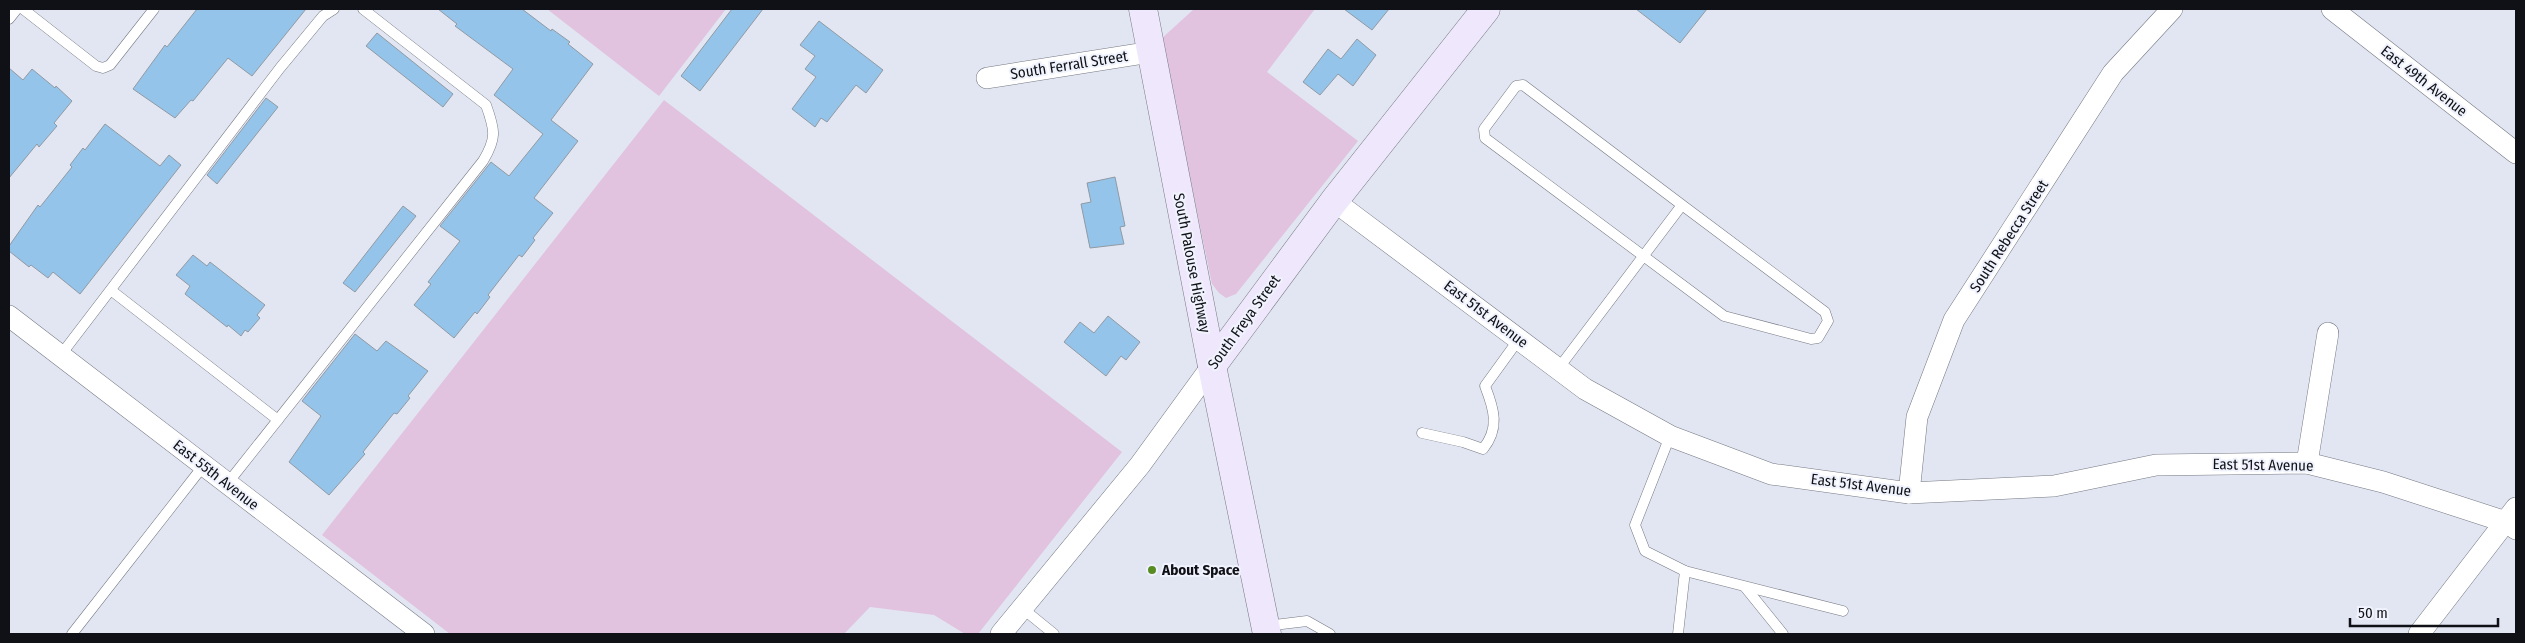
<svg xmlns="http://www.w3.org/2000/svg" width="2525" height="643" font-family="'Fira Sans Condensed',sans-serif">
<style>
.green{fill:#e1c3e0}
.building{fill:#95c4ea;stroke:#909aa3}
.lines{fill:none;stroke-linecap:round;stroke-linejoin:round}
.lane-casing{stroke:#757983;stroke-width:11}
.street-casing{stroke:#757983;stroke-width:22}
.secondary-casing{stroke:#757983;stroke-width:29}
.lane{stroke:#fff;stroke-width:10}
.street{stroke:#fff;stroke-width:21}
.secondary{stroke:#efe8fc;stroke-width:28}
.poi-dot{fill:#588c23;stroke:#f0f3fd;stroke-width:2}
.labels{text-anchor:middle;stroke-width:4;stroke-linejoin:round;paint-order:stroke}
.street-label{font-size:15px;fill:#101116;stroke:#f0f3fd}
.poi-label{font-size:15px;font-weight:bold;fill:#101116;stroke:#f0f3fd;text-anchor:start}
</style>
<rect width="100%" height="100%" fill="#e2e6f2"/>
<!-- green -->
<g class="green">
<polygon points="547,9 726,9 659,96"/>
<polygon points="1194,9 1315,9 1267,72 1358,141 1236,294 1226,298 1219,293 1212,284 1161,39"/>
<polygon points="664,100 1122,452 978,634 965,634 934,615 870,607 844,634 450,634 322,535"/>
</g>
<!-- building -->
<g class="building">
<polygon points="197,9 306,9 252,76 228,58 193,101 191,100 175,118 133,89 165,45 167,47"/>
<polygon points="438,9 522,9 551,31 552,29 570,42 568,44 593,64 551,120 578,141 534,198 553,213 533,238 535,240 522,257 519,255 488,295 490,297 477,314 475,312 454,338 414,305 431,284 428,282 460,241 440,226 491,162 509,176 543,134 494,95 513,69 455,26 457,24"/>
<polygon points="732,9 763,9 700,91 681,76"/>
<polygon points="1344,9 1389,9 1372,30"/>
<polygon points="1636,9 1707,9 1680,43"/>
<polygon points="819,21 883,70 866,93 856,85 827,122 821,118 815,127 792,109 816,77 805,69 815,56 800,45"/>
<polygon points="377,33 453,94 443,107 366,46"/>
<polygon points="1357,39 1376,55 1353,86 1338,74 1320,95 1303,82 1328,49 1341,59"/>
<polygon points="9,68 23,80 32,69 55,88 56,86 72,101 54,123 57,126 39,147 37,144 9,178"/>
<polygon points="266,98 278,107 217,184 207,175"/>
<polygon points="105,124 160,166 169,155 181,165 80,294 53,272 48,278 31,265 29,267 9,251 9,246 38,205 40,207 72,167 70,165 83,148 85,150"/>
<polygon points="1115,177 1125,226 1120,227 1124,244 1090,248 1081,204 1091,202 1087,183"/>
<polygon points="403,206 416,216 355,292 343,283"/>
<polygon points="193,255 207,266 210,262 265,305 257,315 260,318 248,332 245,330 241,336 228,325 227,327 185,294 190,286 176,275"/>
<polygon points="1108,316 1140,342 1126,360 1121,356 1106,376 1064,342 1080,322 1094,333"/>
<polygon points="355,334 377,351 386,341 428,371 408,396 410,398 397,414 394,413 363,452 365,454 329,495 289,462 321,416 302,401"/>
</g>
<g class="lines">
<!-- lane casing -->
<g class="lane-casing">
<g id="lane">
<polyline points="23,9 96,66 103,68 110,65 154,9"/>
<polyline points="9,19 17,9"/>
<polyline points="112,291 278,420"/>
<polyline points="60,356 280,68 323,16 334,9"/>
<polyline points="1558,369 1682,205 1825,312 1828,321 1818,338 1811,339 1724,316 1485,138 1484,129 1516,86 1523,85 1682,205"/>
<path d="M1422 433 1463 442 1483 449C1500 428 1494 409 1485 386L1519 339"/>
<polyline points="1670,436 1635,525 1645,551 1685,571 1843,611"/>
<path d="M227 484 483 161C497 138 495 130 486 105L363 9"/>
<polyline points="1745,587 1783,634"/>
<polyline points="1022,608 1054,634"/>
<polyline points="1266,626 1307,621 1330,634"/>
<polyline points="72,634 204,465"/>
<polyline points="1678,634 1685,571"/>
</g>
</g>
<!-- street casing -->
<g class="street-casing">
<g id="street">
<polyline points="2332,9 2516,153"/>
<polyline points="987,78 1151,52"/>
<polyline points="1334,201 1585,389 1670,436 1771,474 1909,493 2054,486 2156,465 2307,463 2383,482 2506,522 2516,529"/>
<polyline points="9,316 424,634"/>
<polyline points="2307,463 2328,333"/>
<polyline points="1909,493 1917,417 1954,320 2113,73 2172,9"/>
<polyline points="1001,634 1140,465 1212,366"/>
<polyline points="2419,634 2516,508"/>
</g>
</g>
<!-- secondary casing -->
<g class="secondary-casing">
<g id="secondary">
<polyline points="1143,9 1212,366 1267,634"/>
<polyline points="1212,366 1334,201 1486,9"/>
</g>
</g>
<!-- lane -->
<use href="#lane" class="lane"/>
<!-- street -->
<use href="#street" class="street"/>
<!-- secondary -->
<use href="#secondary" class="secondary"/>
</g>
<!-- markers -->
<circle class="poi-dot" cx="1152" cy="570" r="5"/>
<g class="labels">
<!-- street labels -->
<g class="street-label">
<text transform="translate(1069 65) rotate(-9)" y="5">South Ferrall Street</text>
<text transform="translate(2424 81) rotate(38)" y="5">East 49th Avenue</text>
<text transform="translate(2009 236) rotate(-57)" y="5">South Rebecca Street</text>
<text transform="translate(1192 263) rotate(79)" y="5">South Palouse Highway</text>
<text transform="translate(1486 314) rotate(37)" y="5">East 51st Avenue</text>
<text transform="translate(1244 322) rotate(-54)" y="5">South Freya Street</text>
<text transform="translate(2263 465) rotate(1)" y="5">East 51st Avenue</text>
<text transform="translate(216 475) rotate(38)" y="5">East 55th Avenue</text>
<text transform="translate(1861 485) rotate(7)" y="5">East 51st Avenue</text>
</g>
<!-- poi labels -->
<g class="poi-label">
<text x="1162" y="575">About Space</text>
</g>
</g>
<!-- border -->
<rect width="2525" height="643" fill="none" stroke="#101116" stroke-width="20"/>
<!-- scale -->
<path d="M2350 618v8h148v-8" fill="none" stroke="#101116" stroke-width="2.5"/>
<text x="2358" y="618" font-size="15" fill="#101116" stroke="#f0f3fd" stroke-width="4" paint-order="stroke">50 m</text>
</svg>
